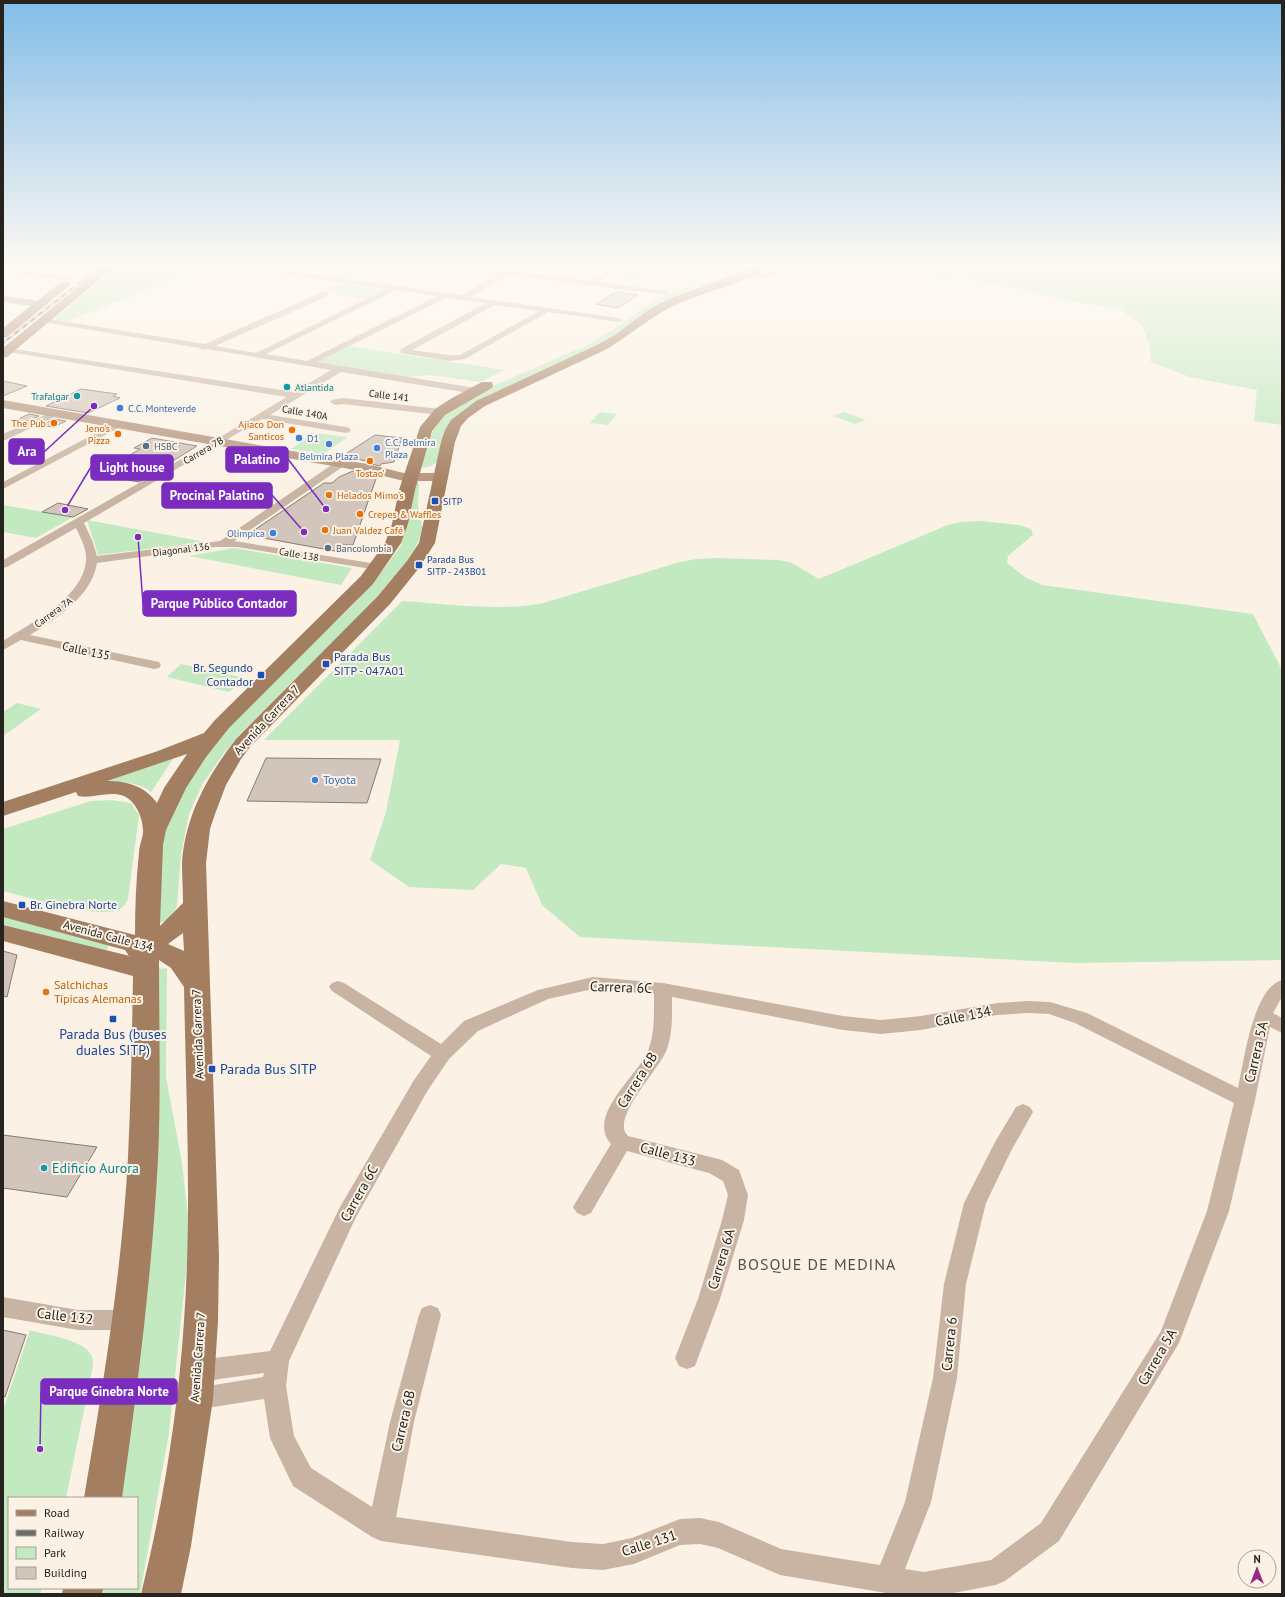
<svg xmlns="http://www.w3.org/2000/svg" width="1285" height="1597" font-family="'PT Sans',sans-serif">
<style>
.green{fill:#c2e9c0}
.building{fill:#d2c5bc;stroke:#877b73}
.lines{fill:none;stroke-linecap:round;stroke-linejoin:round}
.street{fill:#c9b4a3;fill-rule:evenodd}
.secondary{fill:#b4947c;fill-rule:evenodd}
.primary{fill:#a47e60;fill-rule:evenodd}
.rail-casing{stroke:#706b64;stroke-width:2.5}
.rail{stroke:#fbf2e5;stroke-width:1.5;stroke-dasharray:5;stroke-linecap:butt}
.culture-dot{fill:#0f9aa8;stroke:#fbf2e5;stroke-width:1.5}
.shop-dot{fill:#3f7fe0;stroke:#fbf2e5;stroke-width:1.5}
.food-dot{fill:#e8710a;stroke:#fbf2e5;stroke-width:1.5}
.service-dot{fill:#5c6f8a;stroke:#fbf2e5;stroke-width:1.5}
.transit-dot{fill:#1a4fb4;stroke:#fbf2e5;stroke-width:1.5}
.labels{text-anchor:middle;stroke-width:4;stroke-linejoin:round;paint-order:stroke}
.far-culture-label{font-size:10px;fill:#0d838f;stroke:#fbf2e5;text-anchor:start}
.far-street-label{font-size:10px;fill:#26231f;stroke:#fbf2e5}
.far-shop-label{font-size:10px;fill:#366cbe;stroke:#fbf2e5;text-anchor:start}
.far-food-label{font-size:10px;fill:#c56008;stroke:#fbf2e5;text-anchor:end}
.far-service-label{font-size:10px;fill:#4e5e75;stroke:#fbf2e5;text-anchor:start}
.far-transit-label{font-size:10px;fill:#164399;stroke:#fbf2e5;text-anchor:start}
.street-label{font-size:12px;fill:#26231f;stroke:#fbf2e5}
.transit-label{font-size:12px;fill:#164399;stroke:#fbf2e5;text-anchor:start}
.shop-label{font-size:12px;fill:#366cbe;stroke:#fbf2e5;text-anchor:start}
.food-label{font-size:12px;fill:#c56008;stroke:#fbf2e5;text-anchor:start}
.near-street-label{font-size:14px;fill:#26231f;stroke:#fbf2e5}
.near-transit-label{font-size:14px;fill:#164399;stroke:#fbf2e5}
.near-culture-label{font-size:14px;fill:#0d838f;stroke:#fbf2e5;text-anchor:start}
.near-neighbourhood-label{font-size:16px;letter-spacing:1px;fill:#575045;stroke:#fbf2e5}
.leader{fill:none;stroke:#7b2cbf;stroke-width:1.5}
.callout-dot{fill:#7b2cbf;stroke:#fbf2e5;stroke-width:1.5}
.callout{fill:#7b2cbf;stroke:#7b2cbf;stroke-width:1.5}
.callout-label{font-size:13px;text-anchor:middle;font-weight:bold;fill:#fff}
</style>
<rect width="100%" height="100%" fill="#fbf2e5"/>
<!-- green -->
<g class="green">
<polygon points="117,268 202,268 66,322 53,320"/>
<polygon points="626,268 651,268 638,276 617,274"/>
<polygon points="744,268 756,268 697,290 595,349 488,395 470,406 438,461 431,466 421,468 429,439 437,422 448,413 491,387 585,346 610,332 648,305 664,296 737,272"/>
<polygon points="1282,268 1282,425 1254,421 1257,390 1190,377 1151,362 1150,347 1142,325 1120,309 1074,302 1004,286 904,269"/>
<polygon points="340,284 386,290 366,300 336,295 342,292 326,290"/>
<polygon points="348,346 505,370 480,382 431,375 404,377 313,363"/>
<polygon points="600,412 617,414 608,425 590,423"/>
<polygon points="844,412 866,420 855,424 833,416"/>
<polygon points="315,433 348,437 323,454 291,449"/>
<path d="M417 482 419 484C419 491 418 497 418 503 418 511 423 524 422 530 417 555 386 588 369 606L240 734 224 753 203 783 189 814 181 854 177 907 167 921 156 924 158 862 171 807 211 746 267 687 351 607 373 583 387 565 401 545Z"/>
<polygon points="3,505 73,517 36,538 3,532"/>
<polygon points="87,520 205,542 98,555"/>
<path d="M981 521 1019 525 1031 529 1033 535 1008 556 1007 563 1025 577 1042 585 1253 614 1282 670V960L1074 963 580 937 542 905 526 868 501 864 473 890 409 887 370 860 386 812 400 740H264L402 601C447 604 495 611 540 604L680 562 697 559 715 558 777 560 790 562 819 579 948 525 961 522Z"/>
<polygon points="234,548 352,568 341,585 189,556"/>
<polygon points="181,664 245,678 229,692 167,677"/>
<polygon points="17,703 41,709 3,736 3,712"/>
<path d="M175 756 151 792C136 780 116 782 97 782Z"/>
<path d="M112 800 131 803 139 815 128 899C125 905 121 910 115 911 94 917 27 897 3 891V829L91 801Z"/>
<polygon points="3,914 109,943 106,953 3,927"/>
<polygon points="167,968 166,1077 182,1163 190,1235 169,1433 140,1594 91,1594 92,1588 137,1588 137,1498 112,1498 157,969"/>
<path d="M30 1330C45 1335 87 1340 92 1357 93 1359 93 1363 93 1366L66 1498H9V1588H42L40 1594H3V1410Z"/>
</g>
<!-- building -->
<g class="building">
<polygon points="616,292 638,295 618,308 596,304"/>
<polygon points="3,381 27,386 3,396"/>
<polygon points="81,389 117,394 113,396 120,398 88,413 46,406"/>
<polygon points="29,414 39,416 25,422 14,421"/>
<polygon points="55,419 66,421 54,427 41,425"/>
<polygon points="375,435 402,438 394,462 381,464 380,466 371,464 374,462 341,457"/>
<polygon points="152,438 197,446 139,482 100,475 128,460 123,459 140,449 134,448"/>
<polygon points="353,471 377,476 353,545 343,545 340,552 247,535 324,483 332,483 339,477"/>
<polygon points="58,503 88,509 73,517 42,512"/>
<polygon points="266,758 381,759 367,803 247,801"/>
<polygon points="3,951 17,955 7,997 3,996"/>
<polygon points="3,1135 49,1141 97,1147 67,1197 3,1188"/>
<polygon points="3,1330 26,1335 5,1397 3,1396"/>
</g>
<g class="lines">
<!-- street -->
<g class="street">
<polygon points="3,268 71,277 75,279 71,281 3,272"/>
<path d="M250 268H270L461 295 499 274 468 270 465 268 508 270 590 281 611 268H619L598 282 666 291 670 293 666 295 508 275 470 297 619 318 623 320 619 322 548 312 465 359 449 361 401 353 400 351 401 349 486 303 446 298 317 362 475 388 478 389 479 391 478 393 475 394 341 372 270 415 346 427 349 428 351 430 349 432 346 433 262 419 84 523 92 540 97 556 220 541 336 462 340 461 345 464 344 466 234 541 377 564 381 565 383 567 381 569 377 570 237 547H214L97 563C92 596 57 618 30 635L159 662 161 665 159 668 154 669 21 640 3 650V641C31 623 84 597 86 560 87 549 80 537 76 528L7 567 3 568V560L215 440 287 397 8 352 4 350 8 348 294 392 331 370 207 349 203 350 199 348 43 322 39 320 43 318 205 344 322 292H328V296L215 346 256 353 387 289 253 270ZM396 290 437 296 307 361 266 354ZM495 305 539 311 460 355H449L412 350Z"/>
<polygon points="773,272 776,272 776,276 741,280 737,278 741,276"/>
<polygon points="343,398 440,409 445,412 440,415 343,404 335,405 330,402 332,400"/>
<polygon points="56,410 61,413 59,415 3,441 3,434"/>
<polygon points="119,421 124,424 122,426 3,489 3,482"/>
<path d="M593 977 663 983 843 1016 881 1020 921 1016 997 1003 1028 1001 1050 1002 1087 1013 1238 1088C1244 1061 1253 988 1282 980V997L1273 1013 1282 1018V1033L1270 1027 1255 1100 1229 1211 1179 1343 1059 1541 1005 1581 996 1585 948 1594H892L780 1575 718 1548 700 1544 680 1545 634 1564 603 1570 572 1568 381 1541 372 1537 293 1486 270 1438 264 1399 195 1410 187 1407 183 1399 187 1391 195 1388 263 1377 264 1373 198 1382 190 1379 186 1371 190 1363 198 1360 270 1351 340 1207 414 1080 431 1056 332 991 329 987 332 983 338 981 344 983 441 1044 464 1021 538 990ZM593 989 654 994C654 1014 655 1035 647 1053 636 1077 586 1116 611 1144L573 1207 577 1213 584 1216 591 1213 627 1151 709 1173 723 1181 728 1195 722 1220 698 1299 675 1358 679 1366 687 1369 695 1366 720 1299 744 1220 748 1195 739 1170 722 1160 628 1136C609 1119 661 1068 667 1049 673 1032 672 1014 672 997L843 1030 881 1034 921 1030 997 1015 1028 1013 1049 1014 1075 1023 1234 1103 1207 1211 1161 1331 1041 1523 991 1560 924 1572 905 1569 931 1502 957 1378 966 1284 986 1203 1011 1151 1033 1112 1030 1107 1023 1104 1016 1107 995 1142 964 1203 944 1284 933 1378 905 1502 880 1565 781 1549 719 1522 700 1518 680 1519 632 1538 603 1544 572 1542 396 1517 414 1422 441 1315 438 1308 430 1305 422 1308 419 1315 390 1422 372 1507 311 1468 294 1436 286 1386 289 1361 356 1217 428 1090 449 1059 478 1031 548 999Z"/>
<polygon points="3,1297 78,1310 128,1310 136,1313 139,1320 136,1327 128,1330 78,1330 3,1317"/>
</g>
<!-- secondary -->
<g class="secondary">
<polygon points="3,296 39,301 45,304 39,307 3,302"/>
<polygon points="3,400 367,464 404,473 440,473 445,474 447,477 445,480 440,481 404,481 367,472 3,408"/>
</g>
<!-- primary -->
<g class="primary">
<polygon points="101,268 113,268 7,357 3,358 3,348"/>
<path d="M753 268H767C757 279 704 293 687 300 656 311 633 334 605 350L485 406 468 418 461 426 455 442 435 543 419 568 390 604 250 747 241 759 226 785 215 814 210 829 206 863 219 1256 218 1321 213 1399 191 1546 181 1594H141C163 1505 178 1413 184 1321 192 1210 186 1098 184 987L171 968 159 960C159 1025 161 1094 158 1159 152 1273 138 1385 122 1498H84C103 1385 122 1271 128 1157 131 1096 132 1036 133 976L3 941V925L134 957 129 956 125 950 3 917V901L135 935C135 908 136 880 139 853 139 845 144 836 143 829 142 816 136 802 124 796 109 790 93 799 78 796L76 792 3 816V802L158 751 204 733 215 720 361 576 385 543 392 524 399 490 420 427 435 409 452 398 482 382H492L493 385 492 388 445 415 432 431 415 490 408 524 401 543 373 584 229 728 206 757 186 788 166 830 163 845 160 926 183 903C183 890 182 876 182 863 185 816 208 775 236 739L378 596 407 561 419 543 441 442 445 430 451 420 476 401 597 345 615 335 651 308 667 300ZM187 754 164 788 157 803C145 786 127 781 107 781ZM183 933 184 951 168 944Z"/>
<polygon points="65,281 69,282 70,284 69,286 7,337 3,338 3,328 61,282"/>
<polygon points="63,1588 103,1588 102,1594 62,1594"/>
</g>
<!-- rail casing -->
<g class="rail-casing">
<polyline id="rail" points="3,343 98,268"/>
</g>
<!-- rail -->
<use href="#rail" class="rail"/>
</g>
<!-- sky -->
<linearGradient id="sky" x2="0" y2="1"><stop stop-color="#83bde7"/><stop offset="0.54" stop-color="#fdf9f3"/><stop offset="1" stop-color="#fdf9f3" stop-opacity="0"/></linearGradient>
<rect width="1285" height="492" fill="url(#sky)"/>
<!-- markers -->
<g class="culture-dot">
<circle cx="287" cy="387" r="4"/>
<circle cx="77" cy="396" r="4"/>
<circle cx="44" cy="1168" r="4"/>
</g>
<g class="shop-dot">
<circle cx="120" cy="408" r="4"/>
<circle cx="299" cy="438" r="4"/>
<circle cx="329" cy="444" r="4"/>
<circle cx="377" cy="448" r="4"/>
<circle cx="273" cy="533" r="4"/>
<circle cx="315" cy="780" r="4"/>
</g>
<g class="food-dot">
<circle cx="54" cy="423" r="4"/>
<circle cx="292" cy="430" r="4"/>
<circle cx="118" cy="434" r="4"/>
<circle cx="370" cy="461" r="4"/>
<circle cx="329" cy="495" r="4"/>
<circle cx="360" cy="514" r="4"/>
<circle cx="325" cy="530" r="4"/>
<circle cx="46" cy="992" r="4"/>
</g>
<g class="service-dot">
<circle cx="146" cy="446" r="4"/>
<circle cx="328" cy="548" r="4"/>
</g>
<g class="transit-dot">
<rect x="431" y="497" width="8" height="8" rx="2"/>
<rect x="415" y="561" width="8" height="8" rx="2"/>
<rect x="322" y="660" width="8" height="8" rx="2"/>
<rect x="257" y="671" width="8" height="8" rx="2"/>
<rect x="18" y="901" width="8" height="8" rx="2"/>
<rect x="109" y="1015" width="8" height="8" rx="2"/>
<rect x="208" y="1065" width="8" height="8" rx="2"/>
</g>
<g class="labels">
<!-- far-culture labels -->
<g class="far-culture-label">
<text x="295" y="391">Atlantida</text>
<text x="69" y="400" text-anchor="end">Trafalgar</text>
</g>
<!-- far-street labels -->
<g class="far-street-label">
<text transform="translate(389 395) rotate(7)" y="4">Calle 141</text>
<text transform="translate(305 412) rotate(10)" y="4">Calle 140A</text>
<text transform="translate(203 450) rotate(-30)" y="4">Carrera 7B</text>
<text transform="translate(181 549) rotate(-7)" y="4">Diagonal 136</text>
<text transform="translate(299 554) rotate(10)" y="4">Calle 138</text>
<text transform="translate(53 612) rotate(-36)" y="4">Carrera 7A</text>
</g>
<!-- far-shop labels -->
<g class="far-shop-label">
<text x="128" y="412">C.C. Monteverde</text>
<text x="307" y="442">D1</text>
<text x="385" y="446">C.C. Belmira<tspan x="385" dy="12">Plaza</tspan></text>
<text x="329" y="460" text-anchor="middle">Belmira Plaza</text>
<text x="265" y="537" text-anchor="end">Olímpica</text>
</g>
<!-- far-food labels -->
<g class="far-food-label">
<text x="46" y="427">The Pub</text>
<text x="284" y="428">Ajiaco Don<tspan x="284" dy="12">Santicos</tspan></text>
<text x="110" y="432">Jeno's<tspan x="110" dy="12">Pizza</tspan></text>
<text x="370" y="477" text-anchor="middle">Tostao’</text>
<text x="337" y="499" text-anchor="start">Helados Mimo's</text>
<text x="368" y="518" text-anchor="start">Crepes &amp; Waffles</text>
<text x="333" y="534" text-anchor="start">Juan Valdez Café</text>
</g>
<!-- far-service labels -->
<g class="far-service-label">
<text x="154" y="450">HSBC</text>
<text x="336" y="552">Bancolombia</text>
</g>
<!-- far-transit labels -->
<g class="far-transit-label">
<text x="443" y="505">SITP</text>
<text x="427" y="563">Parada Bus<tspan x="427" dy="12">SITP - 243B01</tspan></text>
</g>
<!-- street labels -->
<g class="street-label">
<text transform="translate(86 651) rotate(12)" y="4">Calle 135</text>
<text transform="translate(267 720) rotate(-47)" y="4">Avenida Carrera 7</text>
<text transform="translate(108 936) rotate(15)" y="4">Avenida Calle 134</text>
<text transform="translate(198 1034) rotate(-92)" y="4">Avenida Carrera 7</text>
<text transform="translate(198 1357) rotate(-86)" y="4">Avenida Carrera 7</text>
</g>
<!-- transit labels -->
<g class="transit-label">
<text x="334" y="661">Parada Bus<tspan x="334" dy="14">SITP - 047A01</tspan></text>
<text x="253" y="672" text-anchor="end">Br. Segundo<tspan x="253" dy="14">Contador</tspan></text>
<text x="30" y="909">Br. Ginebra Norte</text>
</g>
<!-- shop labels -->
<g class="shop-label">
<text x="323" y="784">Toyota</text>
</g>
<!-- food labels -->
<g class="food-label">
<text x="54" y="989">Salchichas<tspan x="54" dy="14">Típicas Alemanas</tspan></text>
</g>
<!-- near-street labels -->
<g class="near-street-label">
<text transform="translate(621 987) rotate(2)" y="5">Carrera 6C</text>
<text transform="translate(963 1016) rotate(-11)" y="5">Calle 134</text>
<text transform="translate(1256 1052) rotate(-77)" y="5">Carrera 5A</text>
<text transform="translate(637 1080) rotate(-58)" y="5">Carrera 6B</text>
<text transform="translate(668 1154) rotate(15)" y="5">Calle 133</text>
<text transform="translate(359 1193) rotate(-61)" y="5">Carrera 6C</text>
<text transform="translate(721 1259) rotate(-73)" y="5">Carrera 6A</text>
<text transform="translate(65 1316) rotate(7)" y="5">Calle 132</text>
<text transform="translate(949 1344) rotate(-84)" y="5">Carrera 6</text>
<text transform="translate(1157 1357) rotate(-60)" y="5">Carrera 5A</text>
<text transform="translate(403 1421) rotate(-77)" y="5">Carrera 6B</text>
<text transform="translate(649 1543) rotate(-18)" y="5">Calle 131</text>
</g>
<!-- near-transit labels -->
<g class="near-transit-label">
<text x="113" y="1039">Parada Bus (buses<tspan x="113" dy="16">duales SITP)</tspan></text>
<text x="220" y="1074" text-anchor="start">Parada Bus SITP</text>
</g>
<!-- near-culture labels -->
<g class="near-culture-label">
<text x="52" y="1173">Edificio Aurora</text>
</g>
<!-- near-neighbourhood labels -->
<g class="near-neighbourhood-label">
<text x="817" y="1270">BOSQUE DE MEDINA</text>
</g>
</g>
<!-- callouts -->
<path class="leader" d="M94 406L44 452M326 509L288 459M65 510L91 467M304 532L272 495M138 537L143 604M40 1449L41 1391"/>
<g class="callout-dot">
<circle cx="94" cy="406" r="4"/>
<circle cx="326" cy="509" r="4"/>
<circle cx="65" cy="510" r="4"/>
<circle cx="304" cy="532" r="4"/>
<circle cx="138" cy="537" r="4"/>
<circle cx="40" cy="1449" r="4"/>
</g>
<g class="callout">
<rect x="9" y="439" width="35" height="25" rx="4"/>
<rect x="226" y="447" width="62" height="25" rx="4"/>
<rect x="91" y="455" width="82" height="25" rx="4"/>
<rect x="162" y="483" width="110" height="25" rx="4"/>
<rect x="143" y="591" width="153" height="25" rx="4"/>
<rect x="41" y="1379" width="136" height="25" rx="4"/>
</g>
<g class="callout-label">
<text x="27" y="456">Ara</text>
<text x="257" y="464">Palatino</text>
<text x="132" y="472">Light house</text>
<text x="217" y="500">Procinal Palatino</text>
<text x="219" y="608">Parque Público Contador</text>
<text x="109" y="1396">Parque Ginebra Norte</text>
</g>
<!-- border -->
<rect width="1285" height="1597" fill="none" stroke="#26231f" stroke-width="8"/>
<!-- legend -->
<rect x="8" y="1497" width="130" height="92" fill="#fbf2e5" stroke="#a69f96"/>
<rect x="16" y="1510" width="20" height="6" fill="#a47e60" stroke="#a69f96"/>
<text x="44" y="1517" font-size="12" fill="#26231f">Road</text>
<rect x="16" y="1530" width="20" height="6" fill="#706b64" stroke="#a69f96"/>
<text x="44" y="1537" font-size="12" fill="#26231f">Railway</text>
<rect x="16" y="1547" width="20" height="12" fill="#c2e9c0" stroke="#a69f96"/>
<text x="44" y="1557" font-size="12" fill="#26231f">Park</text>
<rect x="16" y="1567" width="20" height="12" fill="#d2c5bc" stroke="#a69f96"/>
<text x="44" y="1577" font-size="12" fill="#26231f">Building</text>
<!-- north arrow -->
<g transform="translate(1257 1569)"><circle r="19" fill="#fbf2e5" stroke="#a69f96"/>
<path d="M0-3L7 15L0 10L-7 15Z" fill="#992887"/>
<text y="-6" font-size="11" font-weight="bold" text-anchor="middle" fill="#26231f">N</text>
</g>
</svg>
